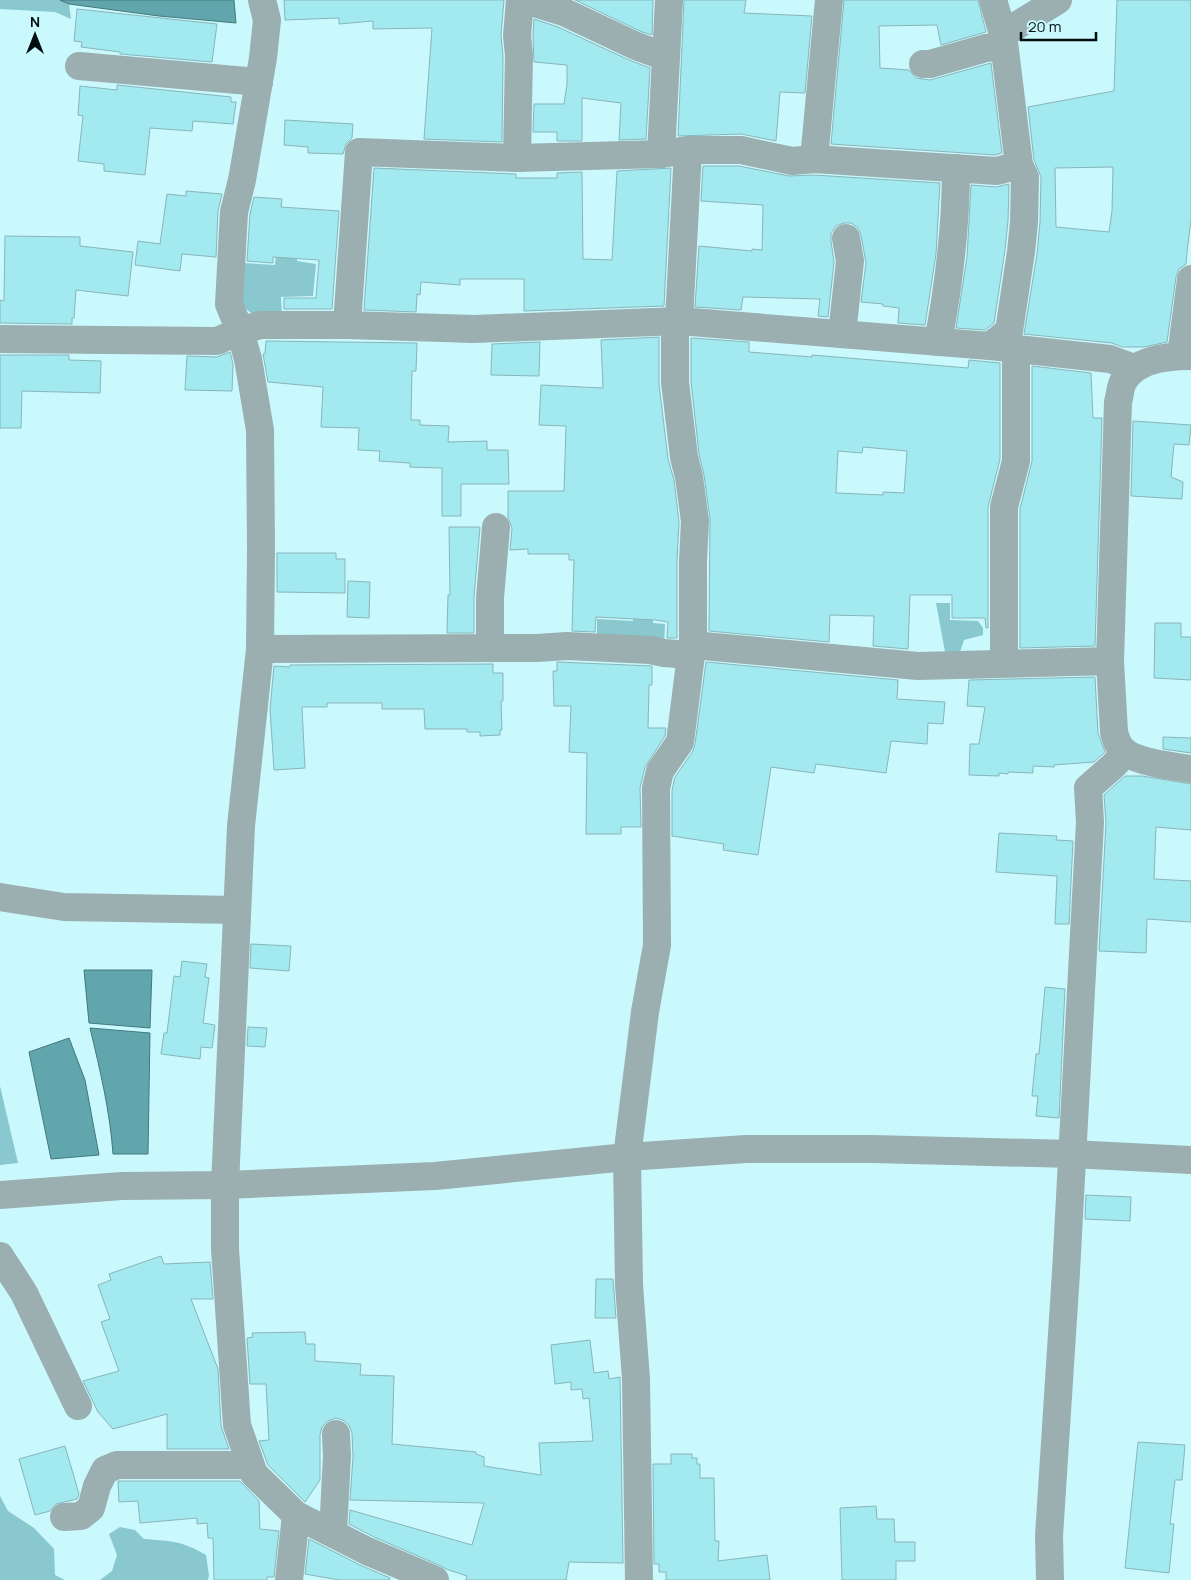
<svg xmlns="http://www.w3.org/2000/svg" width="1191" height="1580" font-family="Manrope,sans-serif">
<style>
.green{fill:#88c8ce}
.water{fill:#61a6ac;stroke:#44787d}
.building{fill:#a3e9f0;stroke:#88b5b9;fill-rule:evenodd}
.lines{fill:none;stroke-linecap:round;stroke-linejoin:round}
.minor{stroke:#9baeb0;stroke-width:28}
</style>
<rect width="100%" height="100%" fill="#caf9fd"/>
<!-- green -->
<g class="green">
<polygon points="0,0 60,0 69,4 71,19 55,12 0,9"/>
<polygon points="276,253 297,254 297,261 316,264 313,296 281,297 282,318 256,317 240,304 242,263 275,265"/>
<polygon points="936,603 950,603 950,620 978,621 983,628 983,635 964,640 960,652 946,657"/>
<polygon points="633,617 653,618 653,623 665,624 664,647 597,640 597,619 633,621"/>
<polygon points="0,1086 18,1163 0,1165"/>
<polygon points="0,1496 8,1511 34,1528 54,1549 55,1575 65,1580 0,1580"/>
<path d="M120 1527 135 1530 144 1539C170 1541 183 1541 206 1555L209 1575 208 1580H100L112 1571 117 1555 109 1534Z"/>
</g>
<!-- water -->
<g class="water">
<polygon points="60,0 234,0 236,23 159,16 69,4"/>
<polygon points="84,970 152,970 150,1028 89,1023"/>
<path d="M90 1028 150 1033 148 1154H113C110 1111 100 1070 90 1028Z"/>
<polygon points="69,1038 85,1080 99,1155 51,1159 29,1052"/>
</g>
<!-- building -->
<g class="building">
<polygon points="284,0 504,0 501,35 503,56 502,142 424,139 432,28 373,29 373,21 339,24 339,18 285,20"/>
<polygon points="575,0 653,0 652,35 642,32"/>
<polygon points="684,0 746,0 744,13 812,16 805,93 780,92 776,141 741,134 678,136"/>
<polygon points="844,0 978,0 986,32 941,45 937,25 879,26 880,68 909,70 916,78 930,80 991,63 1002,153 995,155 831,144"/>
<path d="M1117 0H1191V220L1187 252 1186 264 1179 269 1176 277 1167 342 1144 347H1122L1112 343 1024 334 1037 254 1040 222 1041 177 1034 160 1028 107 1114 91ZM1113 167 1112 211 1109 232 1056 227 1055 168Z"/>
<polygon points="77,9 217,24 212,62 120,54 120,52 81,47 82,42 74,41"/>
<polygon points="534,19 558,27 629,60 650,68 646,139 619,140 621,103 582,98 582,141 557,141 557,132 533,132 534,104 564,104 567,84 567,65 534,62 533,36"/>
<polygon points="117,85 231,97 231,102 236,102 233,124 193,121 192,131 150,128 145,175 104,171 104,164 78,161 83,116 78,115 80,86 117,90"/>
<polygon points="285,120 353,124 352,138 346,144 343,154 308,153 308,147 284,145"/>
<polygon points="703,166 739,166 789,176 814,175 940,183 936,254 925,325 898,323 899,308 883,306 883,304 861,302 866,263 861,235 858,228 851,223 844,223 836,226 831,233 831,241 834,262 828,317 818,316 820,299 743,297 741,310 695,307 699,246 752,251 752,249 762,250 763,205 701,201"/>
<polygon points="374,168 516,174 516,178 557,178 557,173 582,172 583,259 612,260 617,171 671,168 664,306 524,311 524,279 460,279 460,285 421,282 420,295 417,294 416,312 364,310"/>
<polygon points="1009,184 1008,221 1005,250 994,323 985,330 956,328 967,257 971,185 996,187"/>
<polygon points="186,191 222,194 218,211 216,257 182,254 180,271 135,265 138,241 160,244 167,194 186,196"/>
<polygon points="254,197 282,199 281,207 339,211 332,309 284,309 284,298 316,298 319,260 273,257 273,263 247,261 250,214"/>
<polygon points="5,236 80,237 80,246 133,252 128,296 76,290 74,318 72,318 72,324 0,323 0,300 4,301"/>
<polygon points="659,337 659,384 668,459 674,480 679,522 677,561 677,638 667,638 668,622 655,620 596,617 595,632 572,631 574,560 569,560 569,554 528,554 528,549 510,550 512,528 508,518 508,491 564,491 566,426 539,425 541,385 603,388 601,340"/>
<path d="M691 338 749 342V352L812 357V355L968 368 969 360 1000 363V459L988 507V628H986L985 618H952V595H910L908 649 873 646 874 616 830 615 829 642 709 631 710 519 704 475 699 454 691 381ZM863 447 907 451 904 493 883 492V495L836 493 838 451 862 453Z"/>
<polygon points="266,341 417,343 416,371 412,371 411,420 420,420 420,425 449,426 448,442 487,441 487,450 508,450 509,484 461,484 461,516 442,516 442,468 410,467 410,463 379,461 380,451 358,450 359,428 321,427 323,387 268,382 263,354 265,354"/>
<polygon points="540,342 539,376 491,375 492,344"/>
<polygon points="230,352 233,364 232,391 185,390 187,356 217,357"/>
<polygon points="0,355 69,355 69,360 101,361 100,393 22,391 21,428 0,428"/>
<polygon points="1032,366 1091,373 1093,418 1102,418 1095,646 1020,648 1020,509 1032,461"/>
<polygon points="1133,421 1191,425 1189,445 1174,444 1171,477 1183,482 1182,499 1131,496"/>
<polygon points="449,527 480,527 474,597 474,633 447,633 448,595 450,595"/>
<polygon points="277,553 336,553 336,559 345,559 345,593 277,592"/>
<polygon points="348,581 370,582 369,618 347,617"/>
<polygon points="1155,623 1181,623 1181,637 1191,637 1191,680 1154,678"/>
<polygon points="557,662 652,666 652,685 649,685 648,728 666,728 665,736 645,767 640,788 641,827 621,827 621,834 586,834 587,753 569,752 571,706 554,706 553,671 557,671"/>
<polygon points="706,662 898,680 897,699 945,702 943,724 928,723 927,744 891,741 886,773 816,764 814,773 771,767 758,855 723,850 724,844 672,836 672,790 675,777 693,751 695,744"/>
<polygon points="493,664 493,673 503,673 503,701 501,701 502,730 500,730 500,735 480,736 480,732 467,732 467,729 425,729 424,709 382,709 382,703 327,703 327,707 302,707 305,768 274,770 270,709 274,666 290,667 290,665"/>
<polygon points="1095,677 1098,733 1105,752 1094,762 1054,765 1054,767 1033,766 1033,773 1008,772 1008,774 999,773 999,776 969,775 970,744 979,744 985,707 967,706 969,680"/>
<polygon points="1163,737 1191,738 1191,753 1163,749"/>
<polygon points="1125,776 1142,776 1191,784 1191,830 1156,827 1154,879 1191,881 1191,922 1147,919 1146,953 1099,951 1106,823 1104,795"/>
<polygon points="999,833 1057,836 1056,840 1073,841 1069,924 1055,924 1057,876 996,872"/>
<polygon points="251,944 291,946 289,971 250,968"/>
<polygon points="182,961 207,964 205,977 209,978 203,1023 215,1025 212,1048 201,1047 200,1059 161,1054 164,1033 167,1033 174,976 180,977"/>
<polygon points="1045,987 1065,989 1059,1118 1036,1116 1038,1096 1032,1096 1036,1054 1039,1054"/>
<polygon points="248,1027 267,1028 265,1047 247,1046"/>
<polygon points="1086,1195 1131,1197 1130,1221 1085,1219"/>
<polygon points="161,1256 164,1264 210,1262 213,1299 191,1299 218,1369 221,1426 229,1449 167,1449 167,1414 113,1429 98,1412 83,1381 119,1371 101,1322 110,1319 98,1285 111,1280 109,1274"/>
<polygon points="596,1279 613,1279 616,1318 595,1318"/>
<polygon points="305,1332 306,1344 315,1344 315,1361 361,1364 360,1375 394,1376 392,1444 476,1452 476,1454 484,1457 484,1466 541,1475 539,1443 593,1441 589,1398 583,1399 582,1389 571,1390 571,1382 555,1384 551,1345 590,1340 594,1373 608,1371 609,1379 620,1377 623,1563 569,1562 566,1580 466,1580 467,1576 446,1569 441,1566 374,1537 349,1524 350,1510 472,1545 484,1503 350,1500 353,1457 352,1433 349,1425 343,1420 336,1418 328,1421 322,1427 320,1435 320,1480 305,1502 268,1465 259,1441 269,1440 266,1384 250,1384 247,1338 253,1337 252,1333"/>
<polygon points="1138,1442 1185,1445 1182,1480 1175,1480 1170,1524 1174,1524 1169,1573 1125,1568"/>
<polygon points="65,1446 79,1494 77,1499 56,1504 50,1511 35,1515 19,1459"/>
<polygon points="671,1454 692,1454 692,1458 697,1458 697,1464 700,1464 700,1478 714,1478 715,1541 719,1541 718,1561 767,1555 770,1580 666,1580 666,1572 659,1572 659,1564 654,1564 653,1464 671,1464"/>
<polygon points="118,1481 240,1481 259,1501 260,1529 279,1531 274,1577 267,1577 267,1580 214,1580 213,1538 208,1538 207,1523 197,1524 197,1518 140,1523 138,1501 119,1502"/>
<polygon points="876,1506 877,1519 894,1519 895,1542 915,1542 915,1561 896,1561 896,1580 842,1580 840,1508"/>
<polygon points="309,1539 360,1565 390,1578 389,1580 339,1580 305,1574"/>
</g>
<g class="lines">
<!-- minor -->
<g class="minor">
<polyline points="262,0 267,20 263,58 242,180 234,212 229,304 240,331 248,359 260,430 261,549 260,649 241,826 225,1185 225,1249 237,1425 254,1474 296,1515 367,1551 435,1580"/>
<polyline points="525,0 564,12 636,46 666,57"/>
<polyline points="1003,34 1058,0"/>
<polyline points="923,64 930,64 986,48 1004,46"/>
<polyline points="79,66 259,82"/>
<polyline points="661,154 669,0"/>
<polyline points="517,158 519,55 517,36 520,0"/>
<polyline points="814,159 829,0"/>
<polyline points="347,325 359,152 517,158 661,154 688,150 741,150 792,161 814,159 997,171 1019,165"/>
<polyline points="842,334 850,261 846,238"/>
<polyline points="0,339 217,341 240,331 260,325 347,325 474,329 679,321 990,346 1110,359 1134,368"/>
<path d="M938 342C949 284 956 227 956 168"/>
<polyline points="990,346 1009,331 1021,252 1024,222 1025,177 1019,165 1003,34 993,0"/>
<polyline points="1181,356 1191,279"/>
<path d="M1191 356C1167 356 1135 359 1123 382 1120 388 1120 396 1118 402L1110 661 1114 732C1116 740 1118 747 1125 752 1137 762 1176 767 1191 769"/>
<polyline points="693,645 918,666 1110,661"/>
<polyline points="490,648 490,598 496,527"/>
<polyline points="260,649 537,648 567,646 650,650 664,653 691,655"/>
<polyline points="1004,663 1004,507 1016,461 1016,349"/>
<polyline points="0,897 64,907 237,910"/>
<polyline points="0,1195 122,1186 225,1185 435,1176 627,1157 746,1149 872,1149 1071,1154 1191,1160"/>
<polyline points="0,1256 24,1293 78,1406"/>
<polyline points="64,1517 81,1516 91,1508 97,1486 105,1470 117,1465 250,1465"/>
<polyline points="333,1533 337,1456 336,1434"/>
<polyline points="289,1580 296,1515"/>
<polyline points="639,1580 636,1379 629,1285 627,1157 645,1012 657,945 656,788 660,771 680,742 691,655 693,645 693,561 695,521 689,477 684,457 675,382 675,330 679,321 688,150"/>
<polyline points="1050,1580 1049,1536 1066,1272 1090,822 1088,788 1113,766 1125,753"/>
</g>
</g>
<!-- north arrow -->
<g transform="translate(35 35)" stroke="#caf9fd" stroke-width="4" paint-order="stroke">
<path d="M0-4L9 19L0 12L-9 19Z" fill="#010e10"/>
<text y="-8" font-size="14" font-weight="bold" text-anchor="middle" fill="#010e10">N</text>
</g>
<!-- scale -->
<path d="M1021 32v8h75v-8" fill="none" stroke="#010e10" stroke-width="2.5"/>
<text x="1028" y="32" font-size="15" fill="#010e10" stroke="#caf9fd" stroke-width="4" paint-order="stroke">20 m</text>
</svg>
